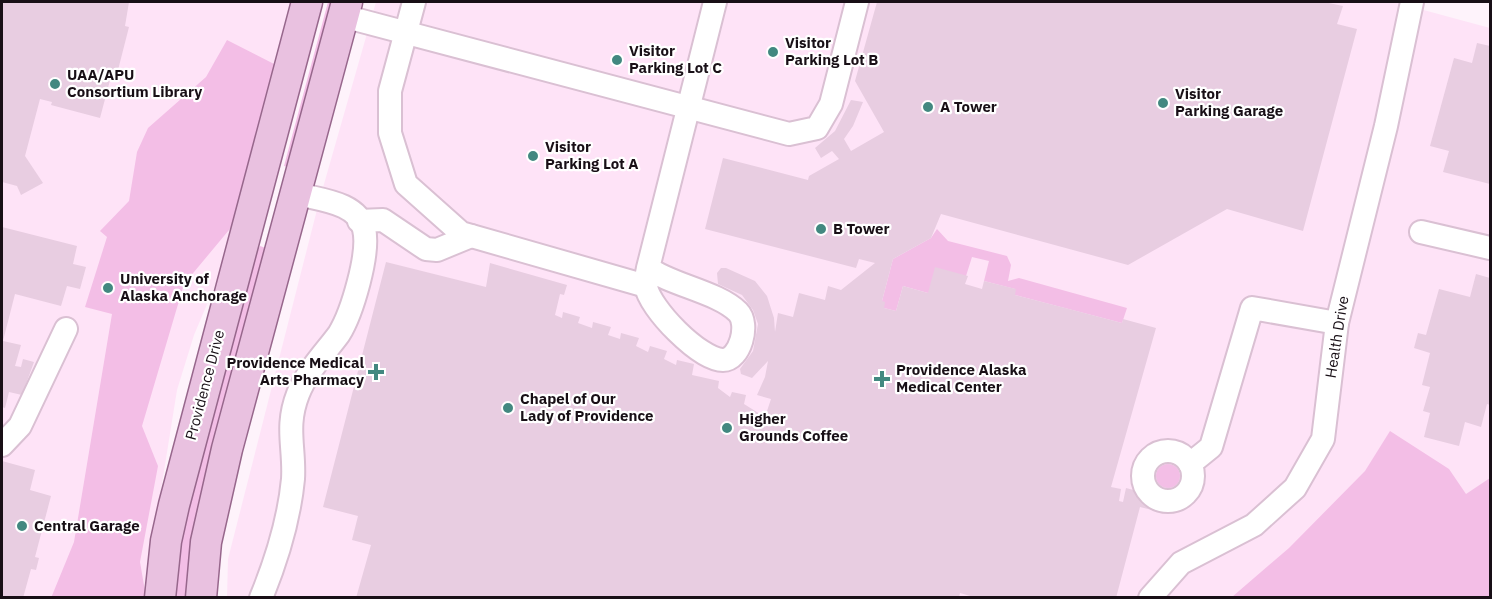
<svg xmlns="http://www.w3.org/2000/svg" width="1492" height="599" font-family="'IBM Plex Sans',sans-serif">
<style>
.built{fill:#fee3f7}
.green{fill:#f3bee6}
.building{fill:#e8cde1}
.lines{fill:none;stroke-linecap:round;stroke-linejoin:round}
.minor-casing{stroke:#dac0d3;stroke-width:26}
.major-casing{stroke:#97678c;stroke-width:33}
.minor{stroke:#fff;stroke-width:22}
.major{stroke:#e9c1e0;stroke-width:30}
.poi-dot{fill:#428880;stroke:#fff;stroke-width:2}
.labels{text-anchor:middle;stroke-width:4.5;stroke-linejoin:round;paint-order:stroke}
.poi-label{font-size:15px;font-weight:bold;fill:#180f16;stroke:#fff;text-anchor:start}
.street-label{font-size:15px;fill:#180f16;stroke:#fff}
</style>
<rect width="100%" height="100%" fill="#fef3fb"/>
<!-- built -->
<g class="built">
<polygon points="2,2 294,2 222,269 194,335 177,390 155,527 148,597 2,597"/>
<polygon points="376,2 1394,2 1490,28 1490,597 227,598 228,559 320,198"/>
</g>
<!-- green -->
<g class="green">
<polygon points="328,2 334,2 288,167 284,166"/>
<polygon points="227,40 278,66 234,224 184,284 142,426 158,466 140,562 146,597 51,598 74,542 112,314 85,307 107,237 100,231 129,201 137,152 148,128 206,77"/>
<polygon points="937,229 948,241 1007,256 1011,265 1008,281 1019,278 1127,308 1122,323 1015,295 1015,289 984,281 989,261 972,257 966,276 928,293 903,286 896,311 884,308 882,301 893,259 931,238"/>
<polygon points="260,246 266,248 195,519 187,597 174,598 190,477 247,272"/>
<polygon points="1390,431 1449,469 1466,494 1490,478 1490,597 1232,597 1289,548 1365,471"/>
<circle cx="1168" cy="476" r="12"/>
</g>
<!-- building -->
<g class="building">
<polygon points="2,2 129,2 125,26 129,27 118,70 113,69 100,118 51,105 52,102 40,99 25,156 43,183 21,195 17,186 2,182"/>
<polygon points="877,2 1324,2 1343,6 1337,24 1357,29 1303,231 1227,209 1128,265 941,214 931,238 893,259 882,301 885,302 884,308 896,311 903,286 928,293 935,267 968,276 965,284 982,289 984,281 1016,289 1015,295 1069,309 1122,323 1123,319 1156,328 1111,487 1121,489 1119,501 1123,502 1126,488 1156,496 1152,510 1140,507 1116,598 977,598 960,593 959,598 356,598 371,545 352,540 358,516 323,507 386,262 486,287 490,263 567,285 564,295 560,294 555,315 562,318 563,312 580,317 578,323 592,328 593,322 611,327 608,335 620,339 621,333 639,338 636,346 648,352 650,346 667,351 664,359 676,365 677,360 694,364 692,375 719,381 718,388 730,397 732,392 746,395 744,404 765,417 771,399 757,395 765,377 768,361 752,378 741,374 740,369 753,351 758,324 753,310 742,295 718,284 717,273 721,268 726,268 755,281 767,296 774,318 775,332 778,313 793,317 799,293 825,300 828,286 841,290 875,263 859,259 856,268 705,229 723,158 808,180 809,176 839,159 832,151 821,158 815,148 835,131 851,100 863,102 853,126 844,139 851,151 884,132 855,81"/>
<polygon points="1477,43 1490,46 1490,184 1443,172 1449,151 1430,146 1454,58 1472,63"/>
<polygon points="2,227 77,246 73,264 86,267 80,289 67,286 61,306 15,294 3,341 21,345 15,366 21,367 23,359 34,362 22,395 9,392 5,408 2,407"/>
<polygon points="1476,274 1490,278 1490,405 1487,404 1481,427 1465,422 1459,446 1424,437 1430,413 1423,411 1430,387 1422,385 1430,353 1414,348 1418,333 1426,335 1439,289 1470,297"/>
<polygon points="2,461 35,470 30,490 51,496 35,557 39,558 36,570 31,569 23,598 2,598"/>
</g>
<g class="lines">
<!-- minor casing -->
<g class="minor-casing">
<g id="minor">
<polyline points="414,2 390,91 390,133 406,184 461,233 646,286"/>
<polyline points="343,16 789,134 817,128 831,104 857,2"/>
<polyline points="359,221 383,220 426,249 437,250 471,236"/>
<polyline points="1421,232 1490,248"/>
<path d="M648 268C671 285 718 292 738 312 750 324 740 360 723 360 700 360 649 308 646 286 645 281 647 273 648 268L715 2"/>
<polyline points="2,445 20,426 66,329"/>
<circle cx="1168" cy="476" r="25"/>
<polyline points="1190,464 1211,447 1252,308 1337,323"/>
<path d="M261 598C277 559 289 521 293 479 295 448 285 427 298 394 307 371 325 353 339 334 352 313 370 253 364 229 357 201 317 200 294 193"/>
<polyline points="1150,598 1181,563 1254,525 1295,488 1323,439 1337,323 1386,126 1412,2"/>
</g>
</g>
<!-- major casing -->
<g class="major-casing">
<g id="major">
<polyline points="160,598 166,541 174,505 307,2"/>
<polyline points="201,598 206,542 227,449 347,2"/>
</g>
</g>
<!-- minor -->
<use href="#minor" class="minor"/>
<!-- major -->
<use href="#major" class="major"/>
</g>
<!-- markers -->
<g class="poi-dot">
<circle cx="773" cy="52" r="6"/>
<circle cx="617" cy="60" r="6"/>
<circle cx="55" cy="84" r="6"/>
<circle cx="1163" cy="103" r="6"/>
<circle cx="928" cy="107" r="6"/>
<circle cx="533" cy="156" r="6"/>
<circle cx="821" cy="229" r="6"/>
<circle cx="108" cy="288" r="6"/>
<path d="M373 363h6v6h6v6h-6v6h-6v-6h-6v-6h6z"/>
<path d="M879 370h6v6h6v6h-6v6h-6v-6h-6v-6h6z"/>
<circle cx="508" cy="408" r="6"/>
<circle cx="727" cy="428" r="6"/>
<circle cx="22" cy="526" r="6"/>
</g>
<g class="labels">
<!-- poi labels -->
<g class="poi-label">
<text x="785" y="48">Visitor<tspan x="785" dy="17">Parking Lot B</tspan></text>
<text x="629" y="56">Visitor<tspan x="629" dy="17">Parking Lot C</tspan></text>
<text x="67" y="80">UAA/APU<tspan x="67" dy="17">Consortium Library</tspan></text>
<text x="1175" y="99">Visitor<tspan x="1175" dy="17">Parking Garage</tspan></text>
<text x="940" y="112">A Tower</text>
<text x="545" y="152">Visitor<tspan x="545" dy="17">Parking Lot A</tspan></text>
<text x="833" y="234">B Tower</text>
<text x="120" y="284">University of<tspan x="120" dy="17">Alaska Anchorage</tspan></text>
<text x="364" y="368" text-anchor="end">Providence Medical<tspan x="364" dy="17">Arts Pharmacy</tspan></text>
<text x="896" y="375">Providence Alaska<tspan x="896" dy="17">Medical Center</tspan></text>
<text x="520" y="404">Chapel of Our<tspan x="520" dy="17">Lady of Providence</tspan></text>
<text x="739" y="424">Higher<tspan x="739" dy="17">Grounds Coffee</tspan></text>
<text x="34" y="531">Central Garage</text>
</g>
<!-- street labels -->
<g class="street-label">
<text transform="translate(1337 337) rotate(-81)" y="5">Health Drive</text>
<text transform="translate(205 385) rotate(-75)" y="5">Providence Drive</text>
</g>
</g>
<!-- border -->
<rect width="1492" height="599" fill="none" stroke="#180f16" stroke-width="6"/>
</svg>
